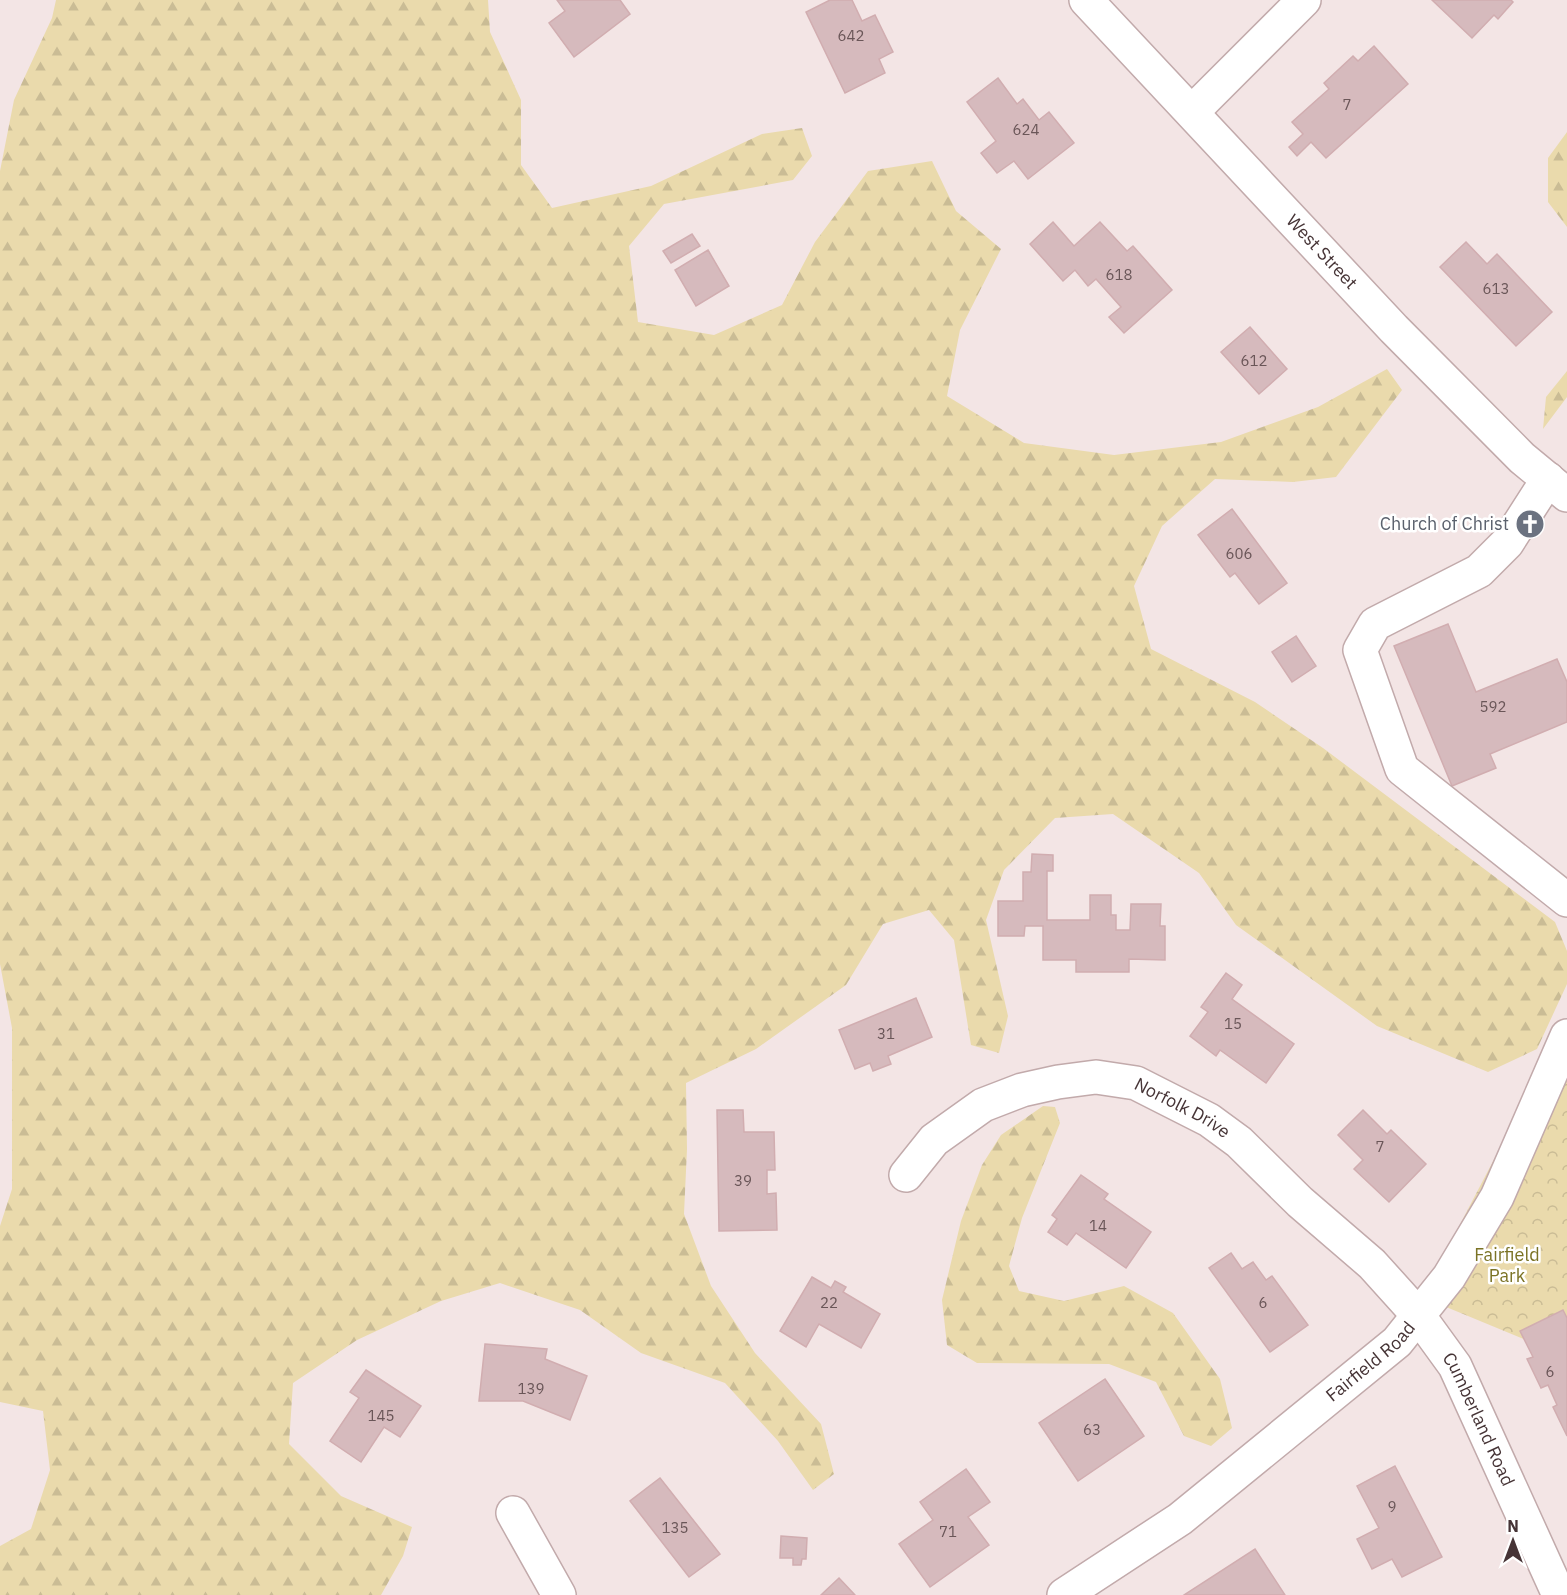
<svg xmlns="http://www.w3.org/2000/svg" width="1567" height="1595" font-family="'IBM Plex Sans',sans-serif">
<style>
.forest{fill:url(#forest-firs)}
.park{fill:url(#park-crowns)}
.building{fill:#d6babd;stroke:#d1adb0;stroke-width:1.5}
.lines{fill:none;stroke-linecap:round;stroke-linejoin:round}
.minor-casing{stroke:#c2aaab;stroke-width:36}
.minor{stroke:#fff;stroke-width:33}
.labels{text-anchor:middle;stroke-width:5;stroke-linejoin:round;paint-order:stroke}
.number-label{font-size:15px;fill:#6a5658}
.street-label{font-size:18px;fill:#463436;stroke:#fff}
.worship-label{font-size:18px;fill:#5b616d;stroke:#fff;text-anchor:end}
.park-label{font-size:18px;fill:#7b7325;stroke:#fff}
</style>
<defs>
<pattern id="forest-firs" width="22" height="20" patternUnits="userSpaceOnUse" patternTransform="scale(1.5)"><rect width="22" height="20" fill="#eadaac"/><path d="M5 1l3.5 6h-7zM16 11l3.5 6h-7z" fill="#cabc95"/></pattern>
<pattern id="park-crowns" width="20" height="18" patternUnits="userSpaceOnUse" patternTransform="scale(1.5)"><rect width="20" height="18" fill="#eadaac"/><path d="M2 6a3 3 0 1 1 6 0M12 15a3 3 0 1 1 6 0" fill="none" stroke="#cabc95"/></pattern>
</defs>
<rect width="100%" height="100%" fill="#f3e5e5"/>
<!-- forest -->
<g class="forest">
<polygon points="56,0 488,0 490,32 521,100 521,165 552,208 651,186 762,134 802,128 812,156 793,180 664,204 629,246 638,322 714,335 782,305 815,242 868,171 932,161 956,211 1001,249 960,330 947,396 1024,443 1114,455 1221,442 1318,407 1387,369 1402,390 1336,477 1293,482 1215,479 1162,526 1134,586 1151,649 1255,702 1323,748 1555,922 1567,951 1567,984 1537,1049 1488,1072 1377,1026 1236,925 1199,873 1113,814 1055,818 1004,870 986,920 1008,1016 999,1053 971,1045 954,940 929,910 883,924 846,985 756,1049 686,1083 687,1149 684,1214 711,1286 755,1353 821,1424 834,1474 813,1490 778,1441 725,1383 641,1353 580,1310 500,1283 441,1301 357,1340 293,1383 289,1444 341,1496 412,1527 403,1556 381,1595 0,1595 0,1546 31,1529 50,1470 43,1411 0,1402 0,1226 12,1189 12,1028 0,964 0,171 14,100 52,18"/>
<polygon points="1567,132 1567,227 1548,202 1548,158"/>
<polygon points="1567,371 1567,397 1543,429 1546,397"/>
<polygon points="1043,1106 1055,1107 1060,1123 1022,1218 1009,1266 1019,1291 1064,1301 1124,1286 1173,1313 1220,1379 1232,1428 1211,1446 1184,1436 1156,1382 1109,1364 977,1363 947,1345 942,1300 961,1221 982,1165 1001,1135"/>
</g>
<!-- park -->
<polygon class="park" points="1567,1020 1567,1357 1422,1297"/>
<!-- building -->
<g class="building">
<polygon points="557,0 620,0 630,14 574,57 549,23 565,11"/>
<polygon points="830,0 852,0 862,21 875,15 893,52 879,59 885,73 845,93 806,12"/>
<polygon points="1432,0 1511,0 1513,2 1498,19 1494,15 1472,38"/>
<polygon points="1374,46 1408,84 1326,158 1311,142 1297,156 1289,147 1303,134 1292,122 1329,89 1324,83 1353,56 1358,61"/>
<polygon points="998,78 1017,104 1023,99 1039,120 1049,112 1074,143 1028,179 1014,161 997,173 981,153 996,141 967,102"/>
<polygon points="1053,222 1074,246 1100,222 1127,251 1133,246 1172,290 1124,333 1109,317 1121,307 1096,279 1088,286 1075,270 1063,281 1030,244"/>
<polygon points="692,234 700,246 671,263 663,251"/>
<polygon points="1466,242 1487,264 1497,254 1552,312 1516,346 1440,267"/>
<polygon points="708,250 729,286 696,306 675,270"/>
<polygon points="1250,327 1287,369 1259,394 1221,352"/>
<polygon points="1232,509 1287,583 1259,604 1235,573 1230,577 1198,535"/>
<polygon points="1448,624 1476,692 1557,659 1567,682 1567,722 1490,754 1496,768 1452,786 1394,646"/>
<polygon points="1296,636 1316,666 1292,682 1272,652"/>
<polygon points="1032,854 1053,855 1053,871 1047,871 1047,920 1090,920 1090,895 1111,895 1111,915 1116,915 1116,930 1130,930 1131,904 1161,904 1160,926 1165,926 1165,960 1129,959 1129,972 1076,972 1076,960 1043,960 1043,926 1025,926 1024,936 998,936 998,901 1023,901 1023,872 1031,872"/>
<polygon points="1226,973 1242,985 1232,999 1294,1044 1266,1083 1220,1050 1216,1056 1190,1036 1208,1012 1201,1007"/>
<polygon points="916,998 932,1037 888,1056 891,1064 873,1071 870,1063 855,1069 839,1030"/>
<polygon points="717,1110 743,1110 744,1132 774,1132 775,1170 767,1170 767,1194 776,1193 777,1230 719,1231"/>
<polygon points="1363,1110 1387,1134 1391,1130 1426,1164 1389,1202 1354,1169 1363,1160 1338,1135"/>
<polygon points="1081,1175 1108,1194 1104,1199 1151,1232 1126,1268 1076,1233 1067,1245 1048,1232 1057,1219 1052,1215"/>
<polygon points="1231,1253 1242,1269 1253,1262 1266,1280 1272,1276 1308,1325 1270,1352 1209,1268"/>
<polygon points="812,1277 831,1288 835,1281 846,1287 843,1292 880,1314 861,1348 819,1324 806,1347 780,1331"/>
<polygon points="1563,1310 1567,1318 1567,1436 1553,1407 1557,1405 1548,1385 1541,1388 1527,1359 1533,1357 1520,1331"/>
<polygon points="485,1344 547,1349 545,1359 587,1376 570,1420 523,1401 479,1401"/>
<polygon points="366,1370 421,1406 400,1437 384,1427 361,1462 330,1441 359,1398 350,1392"/>
<polygon points="1105,1379 1144,1436 1078,1481 1039,1423"/>
<polygon points="1395,1466 1442,1557 1402,1577 1392,1559 1372,1569 1357,1539 1379,1528 1357,1486"/>
<polygon points="966,1469 990,1502 968,1517 989,1545 930,1587 899,1544 933,1520 920,1502"/>
<polygon points="660,1478 720,1554 689,1577 630,1501"/>
<polygon points="781,1536 807,1538 806,1559 802,1559 801,1565 793,1565 793,1558 780,1558"/>
<polygon points="1255,1549 1285,1595 1184,1595"/>
<polygon points="839,1578 855,1595 821,1595"/>
</g>
<g class="lines">
<!-- minor casing -->
<g class="minor-casing">
<g id="minor">
<path id="s1" d="M1086 0 1394 329 1522 458 1567 495"/>
<polyline points="1192,112 1304,0"/>
<polyline points="1548,479 1507,543 1479,571 1375,624 1360,650 1402,769 1567,900"/>
<path id="s2" d="M906 1175 934 1140 983 1105 1022 1090 1058 1082 1096 1077 1136 1083 1209 1120 1239 1142 1300 1202 1372 1264 1418 1315 1455 1366 1559 1595"/>
<polyline points="513,1513 559,1595"/>
<path id="s3" d="M1064 1595 1180 1519 1397 1342 1449 1277 1497 1197 1567 1036"/>
</g>
</g>
<!-- minor -->
<use href="#minor" class="minor"/>
</g>
<!-- icons -->
<defs>
<g id="church-disc" transform="scale(1.5)"><circle r="9.5" fill="#6b7280" stroke="#fff"/><path d="M-1.2-6h2.4v3.5h3.3v2.4h-3.3V6h-2.4V-.1h-3.3v-2.4h3.3Z" fill="#fff"/></g>
</defs>
<g fill-rule="evenodd">
<use href="#church-disc" x="1530" y="524"/>
</g>
<g class="labels">
<!-- number labels -->
<g class="number-label">
<text x="851" y="41">642</text>
<text x="1347" y="110">7</text>
<text x="1026" y="135">624</text>
<text x="1119" y="280">618</text>
<text x="1496" y="294">613</text>
<text x="1254" y="366">612</text>
<text x="1239" y="559">606</text>
<text x="1493" y="712">592</text>
<text x="1233" y="1029">15</text>
<text x="886" y="1039">31</text>
<text x="1380" y="1152">7</text>
<text x="743" y="1186">39</text>
<text x="1098" y="1231">14</text>
<text x="829" y="1308">22</text>
<text x="1263" y="1308">6</text>
<text x="1550" y="1377">6</text>
<text x="531" y="1394">139</text>
<text x="381" y="1421">145</text>
<text x="1092" y="1435">63</text>
<text x="1392" y="1512">9</text>
<text x="675" y="1533">135</text>
<text x="948" y="1537">71</text>
</g>
<!-- street labels -->
<g class="street-label">
<text dy="6" stroke="none"><textPath href="#s1" startOffset="345">West Street</textPath></text>
<text dy="6" stroke="none"><textPath href="#s2" startOffset="315">Norfolk Drive</textPath></text>
<text dy="6" stroke="none"><textPath href="#s3" startOffset="386">Fairfield Road</textPath></text>
<text dy="6" stroke="none"><textPath href="#s2" startOffset="752">Cumberland Road</textPath></text>
</g>
<!-- worship labels -->
<g class="worship-label">
<text x="1509" y="530">Church of Christ</text>
</g>
<!-- park labels -->
<g class="park-label">
<text x="1507" y="1261">Fairfield<tspan x="1507" dy="21">Park</tspan></text>
</g>
</g>
<!-- north arrow -->
<g transform="translate(1513 1541)" stroke="#ffffff" stroke-width="4.5" paint-order="stroke">
<path d="M0-4.5L10 22L0 15L-10 22Z" fill="#463436"/>
<text y="-9" font-size="16" font-weight="bold" text-anchor="middle" fill="#463436">N</text>
</g>
</svg>
